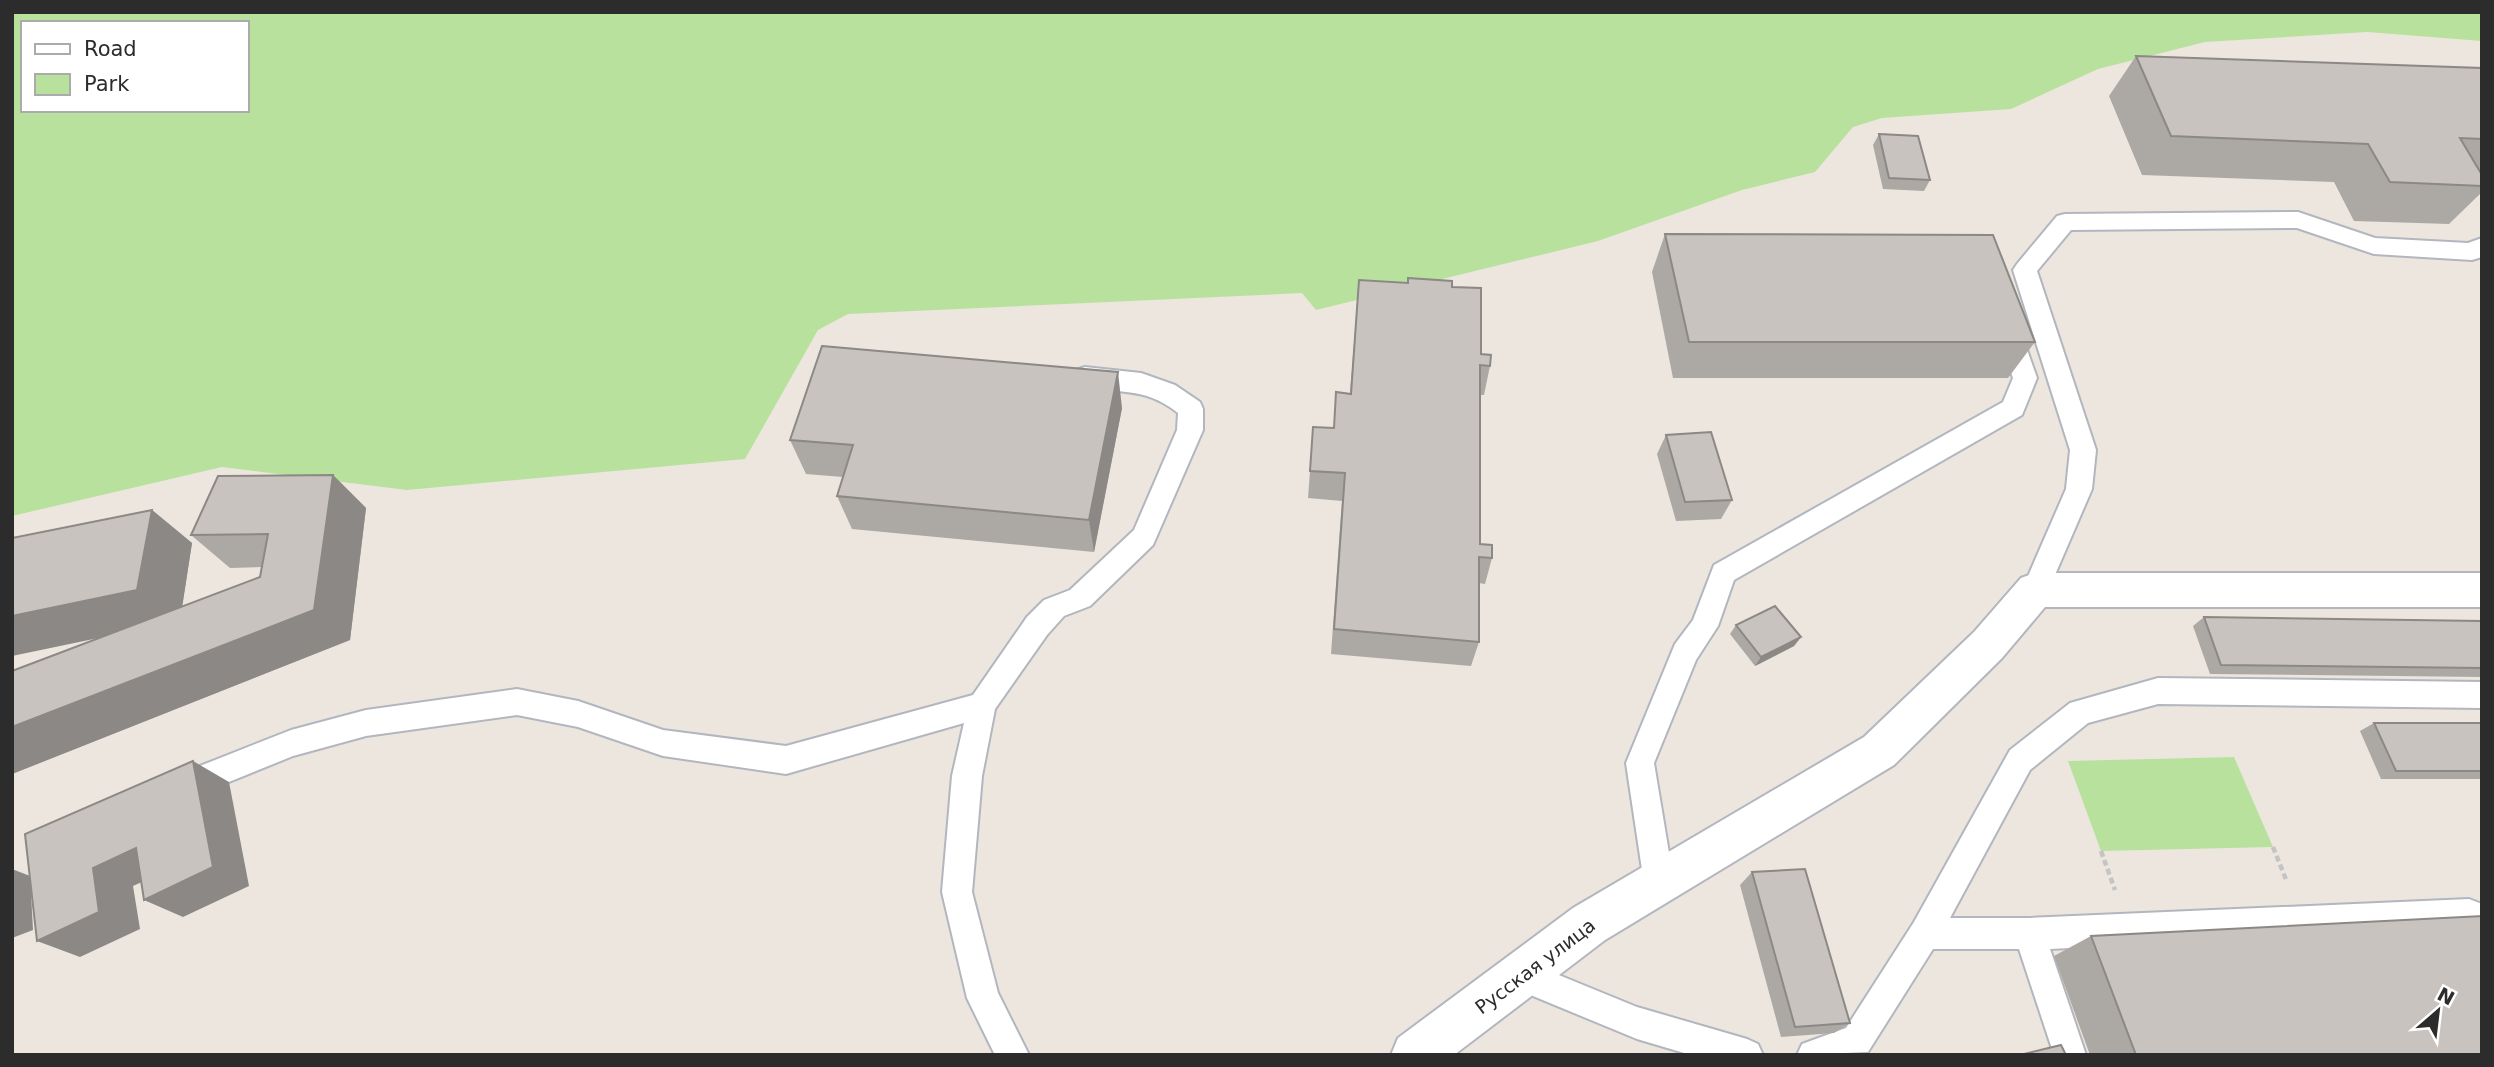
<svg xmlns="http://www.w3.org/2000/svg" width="2494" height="1067" font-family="'DejaVu Sans',sans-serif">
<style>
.green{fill:#b8e19e;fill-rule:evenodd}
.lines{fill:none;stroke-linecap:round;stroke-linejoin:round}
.lane-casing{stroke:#b2b6be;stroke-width:4}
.street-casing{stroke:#b2b6be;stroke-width:4}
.path{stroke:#c4c4c4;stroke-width:4.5;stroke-dasharray:6 3.5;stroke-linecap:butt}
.lane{fill:#fff;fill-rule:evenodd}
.street{fill:#fff;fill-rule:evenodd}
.wall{fill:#aca8a3}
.shaded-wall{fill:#8c8885}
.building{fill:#c8c3be;stroke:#8c8885;stroke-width:2}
.labels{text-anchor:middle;stroke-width:5;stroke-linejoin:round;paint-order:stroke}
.street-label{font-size:19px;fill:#2c2c2c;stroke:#fff}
</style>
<rect width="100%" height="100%" fill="#ede6df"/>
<!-- green -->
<g class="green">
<path d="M12 12H2482V41L2367 32 2205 42 2098 69 2011 109 1882 118 1853 127 1815 172 1742 190 1598 241 1316 310 1302 293 848 314 818 330 745 459 407 490 222 467 12 516ZM23 23H247V110H23Z"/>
<polygon points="2234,757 2273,847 2101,851 2068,761"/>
</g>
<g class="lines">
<!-- lane casing -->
<g class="lane-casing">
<g id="lane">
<polygon points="2298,212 2375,238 2468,243 2482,238 2482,257 2472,260 2374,254 2297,228 2071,230 2037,271 2096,450 2092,489 2045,598 2035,602 2025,598 2022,590 2066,489 2070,450 2013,270 2017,264 2057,216 2065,214"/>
<polygon points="2008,321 2016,324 2020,330 2037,378 2022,415 1734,580 1718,626 1696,660 1654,763 1674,883 1670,894 1659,898 1648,894 1644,883 1626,763 1675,644 1693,620 1714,565 2003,402 2013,378 1996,330 2000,324"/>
<path d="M1085 367 1141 373 1175 385 1200 402 1203 409V430L1153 545 1090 606 1064 616 1047 635 995 709 982 776 972 892 998 993 1029 1055H995L967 998 942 892 952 776 964 723 786 774 663 756 578 727 517 715 366 736 293 756 182 801 172 797 167 787 172 777 291 730 366 710 517 689 578 701 663 730 786 746 973 695 1027 617 1044 600 1070 590 1134 530 1177 430 1178 413C1142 384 1115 396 1076 384L1073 377 1076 370Z"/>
<polygon points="2158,678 2482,682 2482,708 2158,704 2088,723 2030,770 1950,918 2029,918 2469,899 2482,904 2482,935 2468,929 2050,949 2086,1055 2054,1055 2019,949 1933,949 1868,1052 1797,1055 1802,1044 1846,1028 1914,922 2010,750 2070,703"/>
<polygon points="1522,960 1637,1007 1747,1039 1758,1044 1763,1055 1691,1055 1637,1039 1511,987 1506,976 1511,965"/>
</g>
</g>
<!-- street casing -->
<g class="street-casing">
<polygon id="street" points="2035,573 2482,573 2482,607 2045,607 2002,658 1894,765 1605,940 1454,1055 1391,1055 1398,1038 1573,908 1864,737 1974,632 2021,578"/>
</g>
<!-- path -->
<g class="path">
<polyline points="2273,847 2287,882"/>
<polyline points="2101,851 2115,890"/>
</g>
<!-- lane -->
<use href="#lane" class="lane"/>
<!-- street -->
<use href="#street" class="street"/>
</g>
<!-- wall -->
<g class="wall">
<polygon points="2136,56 2482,68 2482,192 2449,224 2354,221 2334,182 2142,175 2109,96"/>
<polygon points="1879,134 1930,180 1924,191 1883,189 1873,145"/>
<polygon points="1665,234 2035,342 2008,378 1673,378 1652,272"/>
<polygon points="1359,280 1452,287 1481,354 1490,366 1484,395 1480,395 1480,544 1492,558 1485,584 1479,583 1479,642 1471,666 1331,654 1342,501 1308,498 1310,471 1333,428 1350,393"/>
<polygon points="1122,408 1094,552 852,529 837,496 843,477 806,474 790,440"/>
<polygon points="1666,435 1732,500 1721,519 1676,521 1657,454"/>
<polygon points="333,475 366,508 350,640 12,774 12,671 103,637 152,510 192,543 182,607 260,577 262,567 230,568 191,535"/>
<polygon points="2204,617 2482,621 2482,677 2210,674 2193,626"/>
<polygon points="1736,625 1801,637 1794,646 1755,666 1730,634"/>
<polygon points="2374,723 2482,723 2482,779 2381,779 2360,731"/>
<polygon points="1752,872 1850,1023 1834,1033 1781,1037 1740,885"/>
<polygon points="2091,936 2482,1055 2090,1055 2054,956"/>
</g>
<!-- shaded-wall -->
<g class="shaded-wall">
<polygon points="1118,372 1122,408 1094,552 1089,520"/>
<polygon points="333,475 366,508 350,640 12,774 12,727 314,610"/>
<polygon points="152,510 192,543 180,621 12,656 12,616"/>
<polygon points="1801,637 1794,646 1755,666 1761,657"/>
<polygon points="193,761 229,782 249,886 183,917 144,900"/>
<polygon points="136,848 175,867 133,886 140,929 80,957 37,941 93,868"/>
<polygon points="12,869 30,876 33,930 12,938"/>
</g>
<!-- building -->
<g class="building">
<polygon points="2136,56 2482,68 2482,139 2460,138 2482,175 2482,186 2390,182 2368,144 2171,136"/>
<polygon points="1879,134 1918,136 1930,180 1889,178"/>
<polygon points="1665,234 1993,235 2035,342 1689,342"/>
<polygon points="1408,278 1452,281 1452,287 1481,288 1481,354 1491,355 1490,366 1480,365 1480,544 1492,545 1492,558 1479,557 1479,642 1334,629 1345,473 1310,471 1313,427 1334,428 1336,392 1351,394 1359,280 1408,283"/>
<polygon points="822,346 1118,372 1089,520 837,496 853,445 790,440"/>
<polygon points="1711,432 1732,500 1685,502 1666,435"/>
<polygon points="333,475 314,610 12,727 12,671 260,577 268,534 191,535 218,476"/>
<polygon points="152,510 137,590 12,616 12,538"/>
<polygon points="1775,606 1801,637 1761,657 1736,625"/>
<polygon points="2204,617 2482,621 2482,668 2221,665"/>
<polygon points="2374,723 2482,723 2482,771 2396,771"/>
<polygon points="193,761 213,867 144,900 136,848 93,868 99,912 37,941 25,834"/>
<polygon points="1805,869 1850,1023 1795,1027 1752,872"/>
<polygon points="2482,916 2482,1055 2136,1055 2091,936"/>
<polygon points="2061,1045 2066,1055 2020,1055"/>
</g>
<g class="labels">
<!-- street labels -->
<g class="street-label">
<text transform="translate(1535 966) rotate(-37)" y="7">Русская улица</text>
</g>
</g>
<!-- border -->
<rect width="2494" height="1067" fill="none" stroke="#2c2c2c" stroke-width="28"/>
<!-- legend -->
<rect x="21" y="21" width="228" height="91" fill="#ffffff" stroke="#ababab" stroke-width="2"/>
<rect x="35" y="44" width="35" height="10" fill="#ffffff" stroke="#ababab" stroke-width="2"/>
<text x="84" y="56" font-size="21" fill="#2c2c2c">Road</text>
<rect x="35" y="74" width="35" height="21" fill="#b8e19e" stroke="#ababab" stroke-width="2"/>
<text x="84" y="91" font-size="21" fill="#2c2c2c">Park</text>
<!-- north arrow -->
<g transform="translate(2438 1011) rotate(28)" stroke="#ffffff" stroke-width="5" paint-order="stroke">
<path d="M0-5L12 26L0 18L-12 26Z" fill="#2c2c2c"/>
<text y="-10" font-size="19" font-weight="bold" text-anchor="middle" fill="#2c2c2c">N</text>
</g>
</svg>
